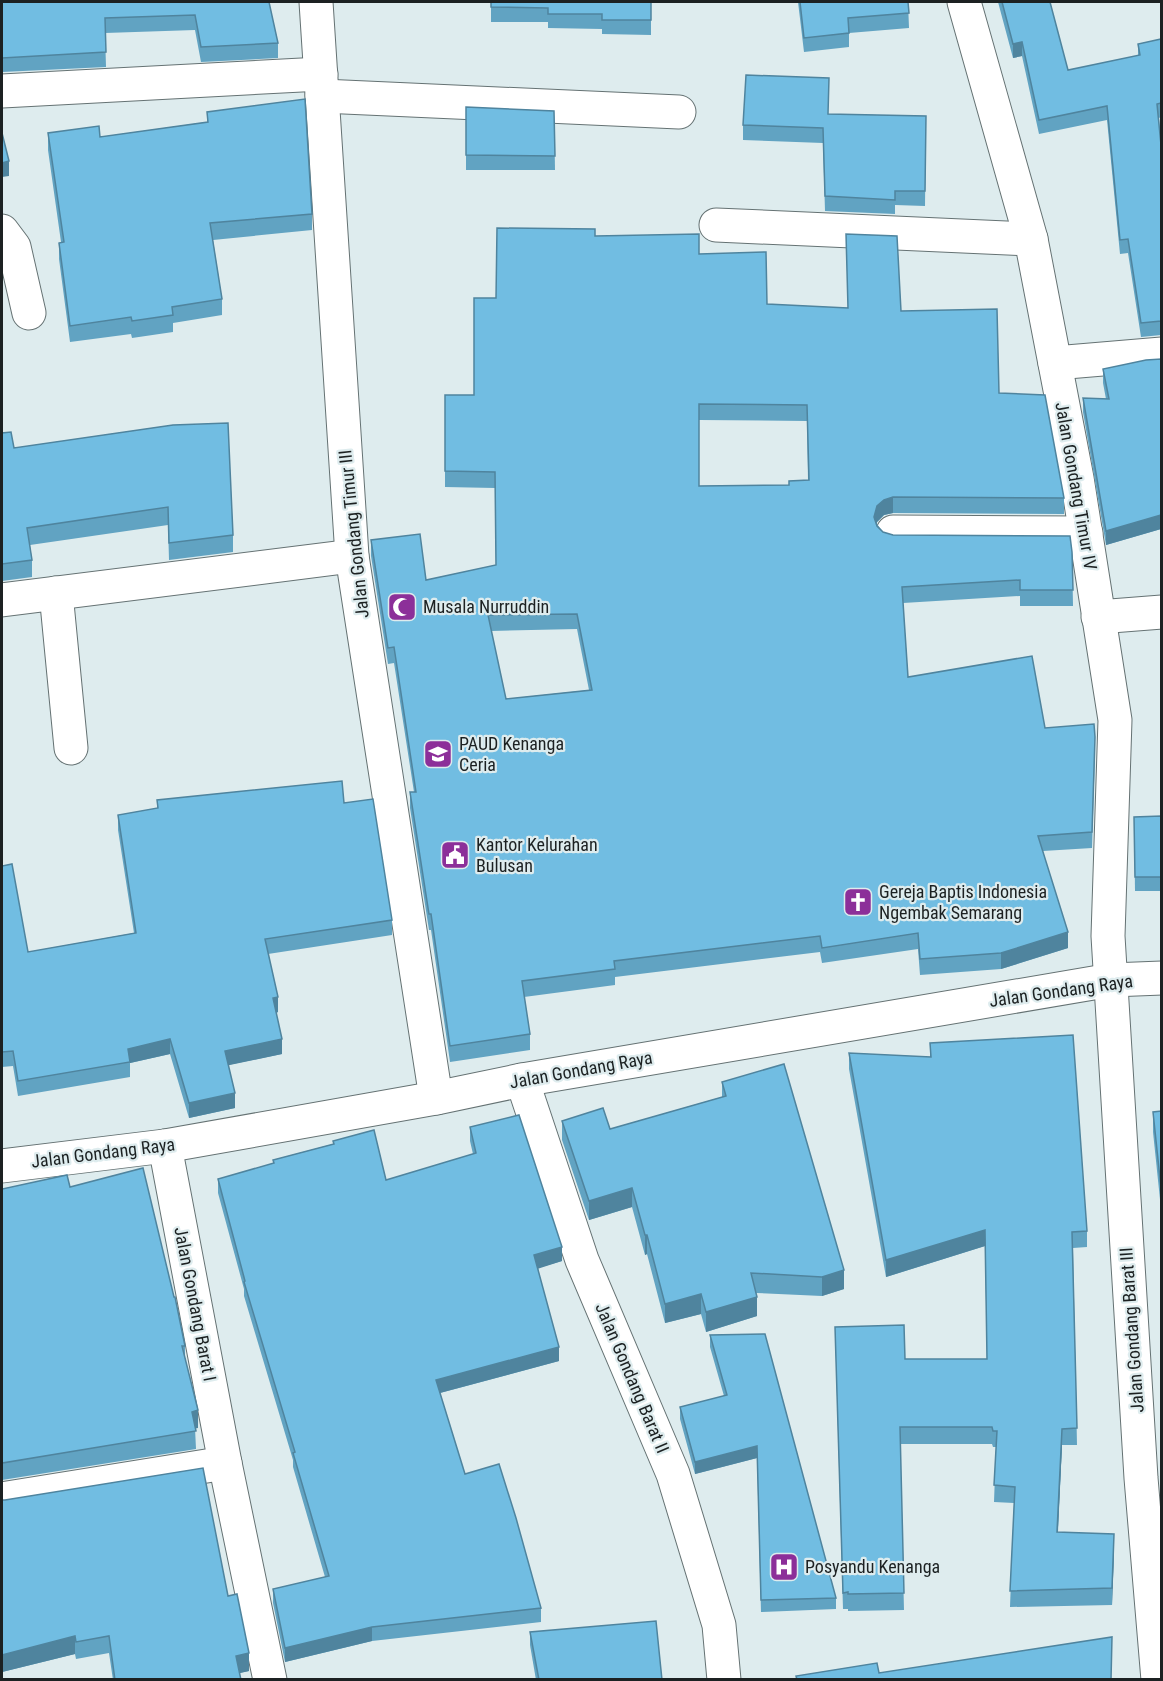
<svg xmlns="http://www.w3.org/2000/svg" width="1163" height="1681" font-family="'Roboto Condensed',sans-serif">
<style>
.lines{fill:none;stroke-linecap:round;stroke-linejoin:round}
.street-casing{stroke:#657273;stroke-width:35}
.street{stroke:#fff;stroke-width:33}
.wall{fill:#61a3c2;fill-rule:evenodd}
.shaded-wall{fill:#4f849e}
.building{fill:#71bde2;stroke:#4f849e;stroke-width:1.5;fill-rule:evenodd}
.labels{text-anchor:middle;stroke-width:4.5;stroke-linejoin:round;paint-order:stroke}
.street-label{font-size:18px;fill:#1c2122;stroke:#deecee}
.poi-label{font-size:18px;fill:#1c2122;stroke:#deecee;text-anchor:start}
</style>
<rect width="100%" height="100%" fill="#deecee"/>
<g class="lines">
<!-- street casing -->
<g class="street-casing">
<g id="street">
<polyline points="316,2 352,556 436,1098"/>
<polyline points="964,2 1031,239 1077,478 1115,720 1108,936 1141,1478 1158,1680"/>
<polyline points="2,91 321,74"/>
<polyline points="322,96 679,112"/>
<polyline points="716,225 1031,239"/>
<polyline points="2,231 14,247 29,313"/>
<polyline points="1055,363 1162,354"/>
<polyline points="893,532 1086,533"/>
<polyline points="56,593 71,748"/>
<polyline points="2,600 352,556"/>
<polyline points="1098,617 1162,612"/>
<polyline points="522,1080 582,1260 673,1474 719,1625 724,1680"/>
<polyline points="165,1146 225,1463 270,1680"/>
<polyline points="2,1166 165,1146 436,1098 522,1080 1111,980 1162,978"/>
<polyline points="2,1499 225,1463"/>
</g>
</g>
<!-- street -->
<use href="#street" class="street"/>
</g>
<!-- wall -->
<g class="wall">
<polygon points="2,2 269,2 278,43 278,58 201,62 195,30 105,33 106,67 2,72"/>
<polygon points="491,2 651,2 651,35 602,34 602,29 548,28 548,22 491,22"/>
<polygon points="798,2 908,2 909,28 849,33 849,47 804,52"/>
<polygon points="998,2 1050,2 1068,70 1138,56 1138,44 1161,39 1161,117 1159,118 1161,145 1161,335 1141,337 1128,253 1120,254 1107,120 1039,134 1022,56 1013,58"/>
<polygon points="466,107 554,111 555,170 466,170"/>
<polygon points="207,112 312,214 312,230 213,240 222,299 222,315 173,323 173,332 132,338 131,334 70,342 59,259 59,243 61,242 48,150 48,133 100,137 207,122"/>
<polygon points="828,114 926,116 925,206 895,205 895,214 825,211 823,143 743,140 743,125"/>
<path d="M846 234 901 311 999 393 1064 498V514L893 513 884 515 877 522V524L883 532 893 535 1072 552 1073 606H1020V596L903 603 908 677 1045 728 1095 753 1092 848 1043 851 1068 948 1001 969 920 975 918 949 822 963 820 952 615 977V985L524 997 530 1034V1050L450 1062 431 930H429L410 808V792H414L394 663 388 664 371 556V540L426 580 496 565 495 488 445 487V471L474 395 496 298 595 236 699 254 767 304 848 308ZM699 420 807 421 808 480 789 485 699 486ZM577 629 589 690 506 699 491 631Z"/>
<polygon points="1161,359 1161,529 1106,545 1083,412 1083,398 1106,399 1103,383 1103,369"/>
<polygon points="173,425 233,535 233,552 169,560 168,525 30,545 32,560 32,577 2,581 2,433 14,448"/>
<polygon points="157,800 344,803 392,920 392,935 268,954 278,1012 276,1013 282,1054 228,1065 235,1108 189,1118 170,1054 130,1063 130,1077 18,1096 13,1066 2,1067 2,866 28,952 134,933 118,830 118,815 157,809"/>
<polygon points="1161,816 1161,891 1135,891 1134,817"/>
<polygon points="930,1043 1087,1231 1087,1247 1073,1248 1077,1445 1062,1445 1058,1532 1114,1551 1112,1605 1010,1607 1014,1503 994,1502 996,1447 993,1447 992,1444 900,1444 904,1610 848,1611 848,1609 843,1609 835,1327 905,1359 987,1359 985,1246 886,1277 849,1069 849,1053 930,1057"/>
<polygon points="722,1082 844,1289 822,1296 756,1293 757,1316 706,1332 701,1314 665,1323 647,1254 645,1255 632,1207 589,1220 562,1140 562,1121 610,1129 722,1097"/>
<polygon points="1161,1111 1161,1209 1153,1132 1153,1112"/>
<polygon points="470,1127 562,1261 538,1268 559,1361 440,1393 465,1474 541,1608 541,1622 372,1641 285,1662 273,1603 273,1589 325,1577 293,1467 293,1460 244,1296 244,1289 218,1193 218,1179 273,1164 273,1160 333,1144 333,1141 386,1180 473,1154 470,1141"/>
<polygon points="70,1187 185,1346 185,1358 198,1428 195,1428 196,1449 2,1480 2,1189"/>
<polygon points="710,1335 836,1598 836,1609 761,1612 757,1458 695,1474 680,1419 680,1407 724,1396 710,1347"/>
<polygon points="2,1500 228,1596 249,1671 239,1673 241,1680 113,1680 109,1653 76,1659 75,1654 2,1672"/>
<polygon points="530,1632 662,1680 536,1680 530,1645"/>
</g>
<!-- shaded-wall -->
<g class="shaded-wall">
<polygon points="1022,42 1022,56 1013,58 1013,44"/>
<polygon points="9,161 9,176 2,177 2,163"/>
<polygon points="893,497 893,513 884,515 877,522 874,532 874,517 877,506 884,500"/>
<polygon points="1161,515 1161,529 1106,545 1106,531"/>
<polygon points="1068,932 1068,948 1001,969 1001,953"/>
<polygon points="278,997 278,1012 273,1014 273,998"/>
<polygon points="170,1039 170,1054 130,1063 128,1049"/>
<polygon points="282,1039 282,1054 225,1066 225,1051"/>
<polygon points="235,1093 235,1108 189,1118 189,1103"/>
<polygon points="632,1188 632,1207 589,1220 589,1201"/>
<polygon points="985,1230 985,1246 886,1277 886,1260"/>
<polygon points="645,1235 647,1235 647,1254 645,1255"/>
<polygon points="562,1247 562,1261 534,1270 534,1255"/>
<polygon points="844,1270 844,1289 822,1296 822,1277"/>
<polygon points="701,1294 701,1314 665,1323 665,1304"/>
<polygon points="757,1297 757,1316 706,1332 706,1312"/>
<polygon points="559,1347 559,1361 436,1394 436,1380"/>
<polygon points="198,1410 198,1428 192,1429 192,1412"/>
<polygon points="1062,1429 1062,1445 1057,1548 1057,1532"/>
<polygon points="757,1446 757,1458 695,1474 695,1462"/>
<polygon points="1114,1534 1114,1551 1112,1605 1112,1588"/>
<polygon points="372,1627 372,1641 285,1662 285,1648"/>
<polygon points="75,1636 75,1654 2,1672 2,1655"/>
<polygon points="249,1653 249,1671 236,1674 236,1656"/>
</g>
<!-- building -->
<g class="building">
<polygon points="2,2 269,2 278,43 201,47 195,15 105,18 106,52 2,58"/>
<polygon points="491,2 651,2 651,20 602,20 602,14 548,14 548,8 491,7"/>
<polygon points="800,2 908,2 909,13 848,18 849,33 804,38"/>
<polygon points="1002,2 1050,2 1068,70 1140,55 1138,44 1161,39 1161,103 1157,104 1161,145 1161,321 1141,323 1128,239 1120,240 1107,106 1039,120 1022,42 1013,44"/>
<polygon points="746,75 829,78 828,114 926,116 925,191 895,191 895,200 825,196 823,128 743,125"/>
<polygon points="305,99 312,214 210,223 222,299 172,307 173,315 132,321 131,317 70,326 59,243 64,242 48,133 99,126 100,137 208,122 207,112"/>
<polygon points="466,107 554,111 555,156 466,155"/>
<polygon points="2,133 9,161 2,163"/>
<path d="M497 228 595 229V236L699 234V254L766 252 767 304 848 308 846 234 897 236 901 311 997 309 999 393 1045 395 1064 498 893 497 884 500 877 506 874 517 877 526 883 532 893 535 1070 536 1072 552 1073 590H1020V580L902 587 908 677 1032 656 1045 728 1094 724 1095 737 1092 832 1038 836 1068 932 1001 953 920 959 918 933 822 948 820 936 614 961 615 969 522 981 530 1034 450 1046 431 914H429L410 792H416L394 647 388 648 371 540 420 534 426 580 496 565 495 472 445 471V395H474V298H496ZM699 404 807 405 809 480 789 481V485L699 486ZM577 614 592 690 506 699 488 615Z"/>
<polygon points="1161,359 1161,515 1106,531 1083,398 1109,399 1103,369 1146,360"/>
<polygon points="228,423 233,535 169,543 168,507 27,528 32,560 2,564 2,433 11,432 14,448 173,425"/>
<polygon points="342,781 344,803 373,799 392,920 265,939 278,997 273,998 282,1039 225,1051 235,1093 189,1103 170,1039 128,1049 130,1062 18,1081 13,1051 2,1052 2,866 12,864 28,952 136,933 118,815 158,808 157,800"/>
<polygon points="1161,816 1161,877 1135,877 1134,817"/>
<polygon points="1073,1035 1087,1231 1072,1232 1077,1428 1062,1429 1057,1532 1114,1534 1112,1588 1010,1591 1015,1487 994,1485 997,1431 993,1431 992,1427 900,1427 904,1593 848,1594 848,1592 843,1593 835,1327 904,1325 905,1359 987,1359 985,1230 886,1260 849,1053 931,1057 930,1043"/>
<polygon points="784,1064 844,1270 822,1277 751,1273 757,1297 706,1312 701,1294 665,1304 647,1235 645,1235 632,1188 589,1201 562,1121 603,1108 610,1129 726,1096 722,1082"/>
<polygon points="1161,1111 1161,1188 1153,1112"/>
<polygon points="519,1115 562,1247 534,1255 559,1347 436,1380 465,1474 499,1464 516,1518 541,1608 372,1627 285,1648 273,1589 329,1576 293,1453 295,1452 244,1282 245,1281 218,1179 274,1163 273,1160 334,1144 333,1141 374,1130 386,1180 476,1153 470,1127"/>
<polygon points="143,1168 174,1297 175,1297 185,1346 182,1346 198,1410 192,1412 196,1431 2,1463 2,1189 67,1175 70,1187"/>
<polygon points="765,1334 836,1598 761,1600 757,1446 695,1462 680,1407 727,1395 710,1335"/>
<polygon points="203,1468 228,1596 237,1594 249,1653 236,1656 241,1680 115,1680 109,1636 76,1642 75,1636 2,1655 2,1500 5,1500"/>
<polygon points="656,1621 662,1680 539,1680 530,1632"/>
<polygon points="1112,1637 1111,1680 797,1680 796,1676 877,1663 879,1673"/>
</g>
<!-- icons -->
<defs>
<g id="mosque-square" transform="scale(1.5)"><rect x="-9" y="-9" width="18" height="18" rx="4" fill="#8c2f99" stroke="#deecee"/><path d="M3.5-4.9A6 6 0 1 0 3.5 4.9A5 5 0 1 1 3.5-4.9Z" fill="#fff"/></g>
<g id="school-square" transform="scale(1.5)"><rect x="-9" y="-9" width="18" height="18" rx="4" fill="#8c2f99" stroke="#deecee"/><path d="M0-5L7-2L0 1L-7-2ZM-4 1L0 2.5L4 1V4Q0 6-4 4Z" fill="#fff"/></g>
<g id="civic-square" transform="scale(1.5)"><rect x="-9" y="-9" width="18" height="18" rx="4" fill="#8c2f99" stroke="#deecee"/><path d="M-.6-6.5H3V-4.5H.6V-3L4-1V1h2V6H-6V1h2V-1L-.6-3ZM-1.2 2.5V6h2.4V2.5Z" fill="#fff"/></g>
<g id="church-square" transform="scale(1.5)"><rect x="-9" y="-9" width="18" height="18" rx="4" fill="#8c2f99" stroke="#deecee"/><path d="M-1.2-6h2.4v3.5h3.3v2.4h-3.3V6h-2.4V-.1h-3.3v-2.4h3.3Z" fill="#fff"/></g>
<g id="hospital-square" transform="scale(1.5)"><rect x="-9" y="-9" width="18" height="18" rx="4" fill="#8c2f99" stroke="#deecee"/><path d="M-5-5h3v3.5h4V-5h3V5h-3V1.5h-4V5h-3Z" fill="#fff"/></g>
</defs>
<g fill-rule="evenodd">
<use href="#mosque-square" x="402" y="607"/>
<use href="#school-square" x="438" y="754"/>
<use href="#civic-square" x="455" y="855"/>
<use href="#church-square" x="858" y="902"/>
<use href="#hospital-square" x="784" y="1567"/>
</g>
<g class="labels">
<!-- street labels -->
<g class="street-label">
<text transform="translate(1076 486) rotate(80)" y="6">Jalan Gondang Timur IV</text>
<text transform="translate(354 534) rotate(-96)" y="6">Jalan Gondang Timur III</text>
<text transform="translate(1061 991) rotate(-8)" y="6">Jalan Gondang Raya</text>
<text transform="translate(581 1070) rotate(-10)" y="6">Jalan Gondang Raya</text>
<text transform="translate(103 1153) rotate(-7)" y="6">Jalan Gondang Raya</text>
<text transform="translate(195 1304) rotate(79)" y="6">Jalan Gondang Barat I</text>
<text transform="translate(1132 1330) rotate(-94)" y="6">Jalan Gondang Barat III</text>
<text transform="translate(632 1378) rotate(67)" y="6">Jalan Gondang Barat II</text>
</g>
<!-- poi labels -->
<g class="poi-label">
<text x="423" y="613">Musala Nurruddin</text>
<text x="459" y="750">PAUD Kenanga<tspan x="459" dy="21">Ceria</tspan></text>
<text x="476" y="851">Kantor Kelurahan<tspan x="476" dy="21">Bulusan</tspan></text>
<text x="879" y="898">Gereja Baptis Indonesia<tspan x="879" dy="21">Ngembak Semarang</tspan></text>
<text x="805" y="1573">Posyandu Kenanga</text>
</g>
</g>
<!-- border -->
<rect width="1163" height="1681" fill="none" stroke="#1c2122" stroke-width="6"/>
</svg>
